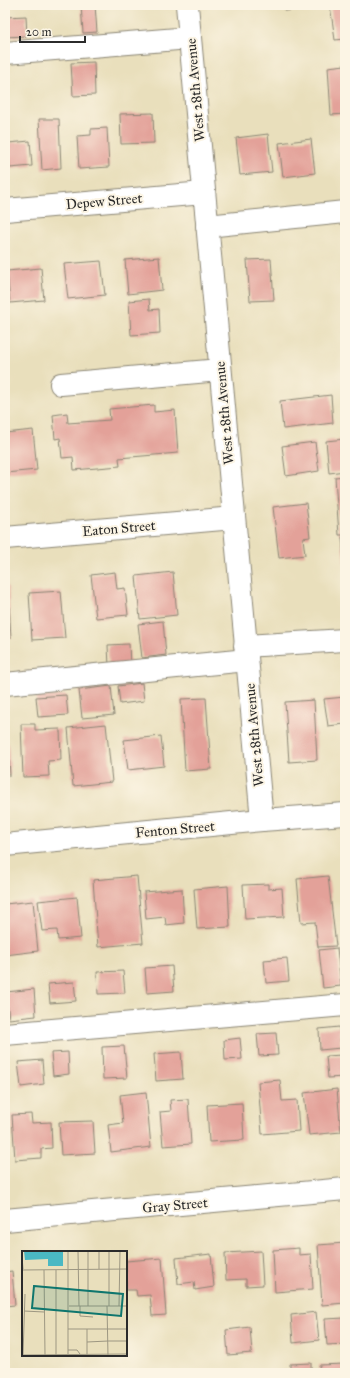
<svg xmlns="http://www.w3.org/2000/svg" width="350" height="1378" font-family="'IM FELL Great Primer',serif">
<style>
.building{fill:#e3a199}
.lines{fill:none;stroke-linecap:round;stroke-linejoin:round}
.minor-casing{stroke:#8a8574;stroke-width:24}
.minor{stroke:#fff;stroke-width:22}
.labels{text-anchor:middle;stroke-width:4;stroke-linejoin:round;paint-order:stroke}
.street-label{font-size:14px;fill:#2b2b2b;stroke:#fcf5e5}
.inset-road{fill:none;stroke:#9d9782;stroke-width:1}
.view{fill:#0f766e;fill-opacity:0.15;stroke:#0f766e;stroke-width:2}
.inset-edge{fill:none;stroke:#2b2b2b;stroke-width:2}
</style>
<rect width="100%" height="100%" fill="#fcf5e5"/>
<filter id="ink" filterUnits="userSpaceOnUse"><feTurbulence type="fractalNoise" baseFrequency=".025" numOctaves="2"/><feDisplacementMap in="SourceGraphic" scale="8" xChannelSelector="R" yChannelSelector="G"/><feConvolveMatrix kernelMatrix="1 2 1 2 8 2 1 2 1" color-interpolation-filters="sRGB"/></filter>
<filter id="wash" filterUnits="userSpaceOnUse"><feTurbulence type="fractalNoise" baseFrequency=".012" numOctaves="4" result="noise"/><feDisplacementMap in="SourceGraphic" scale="16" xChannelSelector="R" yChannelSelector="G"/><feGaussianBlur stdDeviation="0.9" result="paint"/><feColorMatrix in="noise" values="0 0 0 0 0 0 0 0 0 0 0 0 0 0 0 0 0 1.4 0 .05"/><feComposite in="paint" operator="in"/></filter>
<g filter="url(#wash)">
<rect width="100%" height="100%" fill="#e9dfbc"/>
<g id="blocks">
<!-- building -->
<g class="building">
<polygon points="81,5 95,5 97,32 83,33"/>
<polygon points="284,5 315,5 316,8 285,11"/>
<polygon points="330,5 345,5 345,39 335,40"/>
<polygon points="26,16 27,36 5,37 5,17"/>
<polygon points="94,62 95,95 73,96 71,63"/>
<polygon points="345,65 345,114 331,115 328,67"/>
<polygon points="153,113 154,143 121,144 120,114"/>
<polygon points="39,119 59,119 61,168 42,170"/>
<polygon points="107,128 109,167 79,169 77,136 91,135 91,129"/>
<polygon points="268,134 272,172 240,175 236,138"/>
<polygon points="311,139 315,173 283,177 279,143"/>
<polygon points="30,141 32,166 10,168 8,143"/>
<polygon points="159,257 162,290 128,294 125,260"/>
<polygon points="271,259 274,300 250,301 247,260"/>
<polygon points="101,261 105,295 68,299 64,264"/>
<polygon points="41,268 44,300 10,303 7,271"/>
<polygon points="149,299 150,310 159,309 160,333 131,335 129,301"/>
<polygon points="331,395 333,423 283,429 280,401"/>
<polygon points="154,405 154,412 175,410 178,453 119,458 120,466 74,470 73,457 62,458 60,438 55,439 53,415 67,413 68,423 110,420 109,409"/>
<polygon points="33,430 37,470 5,473 5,433"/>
<polygon points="345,439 345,471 329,473 326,441"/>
<polygon points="315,442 319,471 286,476 282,446"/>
<polygon points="345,476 345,535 339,535 335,477"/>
<polygon points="306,503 310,537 303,538 305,555 279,558 273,507"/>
<polygon points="342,537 345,537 345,564 344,564"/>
<polygon points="115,572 117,589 125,588 128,615 96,618 91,575"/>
<polygon points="173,572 177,615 140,619 136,576"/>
<polygon points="5,586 8,586 11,638 5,638"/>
<polygon points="61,591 65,638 32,640 29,593"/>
<polygon points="163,621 166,655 142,658 138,624"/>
<polygon points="129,644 130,666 109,667 108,645"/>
<polygon points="142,683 144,701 120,704 118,686"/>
<polygon points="111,686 114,715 82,718 79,690"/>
<polygon points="66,695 68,715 38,717 36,697"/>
<polygon points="345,697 345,724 328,726 324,699"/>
<polygon points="206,698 211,769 185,771 181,699"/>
<polygon points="314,700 317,760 289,762 285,702"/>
<polygon points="21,724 35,724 35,730 60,729 61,760 48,761 49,776 23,777"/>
<polygon points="106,724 112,782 73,786 68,728"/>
<polygon points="161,736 164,766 128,770 124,740"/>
<polygon points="5,742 8,742 10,775 5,775"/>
<polygon points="343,875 345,875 345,890 344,890"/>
<polygon points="137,876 143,943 98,947 93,880"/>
<polygon points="328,876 336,946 318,947 315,922 301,923 297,879"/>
<polygon points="268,884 268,889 282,888 284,917 245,919 243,885"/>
<polygon points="228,886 230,927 197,929 194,889"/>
<polygon points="182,889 184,923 166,925 165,917 146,919 144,892"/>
<polygon points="77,897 81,938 58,940 57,930 42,931 38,901"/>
<polygon points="33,901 38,951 5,955 5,904"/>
<polygon points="337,948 341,986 323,988 319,950"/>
<polygon points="287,958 289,981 266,983 264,960"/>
<polygon points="172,966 174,991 147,993 145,968"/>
<polygon points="123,971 125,993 98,994 97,972"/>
<polygon points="74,982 76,1001 50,1003 48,984"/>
<polygon points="34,989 36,1016 9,1019 6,992"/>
<polygon points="339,1027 341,1048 320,1050 319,1029"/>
<polygon points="276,1033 278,1055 259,1056 257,1034"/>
<polygon points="240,1038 242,1059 225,1060 224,1040"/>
<polygon points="124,1046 127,1078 103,1079 102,1047"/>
<polygon points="68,1052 69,1074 53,1076 51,1053"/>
<polygon points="181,1052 183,1079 156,1081 154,1054"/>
<polygon points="342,1055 344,1077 328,1078 326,1056"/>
<polygon points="42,1060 44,1084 21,1087 18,1062"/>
<polygon points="280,1080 282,1101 297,1100 299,1131 262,1134 258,1082"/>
<polygon points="337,1089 341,1132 309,1135 304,1093"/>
<polygon points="146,1092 151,1147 111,1152 108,1125 123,1123 120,1095"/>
<polygon points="188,1099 191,1144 163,1146 160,1112 171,1111 170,1100"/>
<polygon points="242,1103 244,1140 209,1142 207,1105"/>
<polygon points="31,1114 32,1123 51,1122 52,1148 41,1149 41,1158 15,1160 12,1115"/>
<polygon points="93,1121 95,1153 61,1155 59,1122"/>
<polygon points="345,1243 345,1303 322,1305 318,1245"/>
<polygon points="299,1248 299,1255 311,1254 313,1289 275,1292 273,1250"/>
<polygon points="261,1251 263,1285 246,1286 246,1279 226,1280 225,1253"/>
<polygon points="211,1254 214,1287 195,1290 194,1282 178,1284 176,1258"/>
<polygon points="162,1258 166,1315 152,1316 150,1295 137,1296 136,1290 126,1290 126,1261"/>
<polygon points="12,1271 15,1305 5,1306 5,1272"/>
<polygon points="316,1312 319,1340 293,1343 291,1315"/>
<polygon points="345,1318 345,1344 327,1345 325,1319"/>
<polygon points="250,1327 252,1353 228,1355 226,1330"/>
<polygon points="311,1363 311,1373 290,1373 290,1364"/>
<polygon points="345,1364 345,1373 320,1373 319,1365"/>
</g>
</g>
</g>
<g filter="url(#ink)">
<use href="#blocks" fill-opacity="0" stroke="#8a8574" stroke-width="1"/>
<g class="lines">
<!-- minor casing -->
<g class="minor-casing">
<g id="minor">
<polyline points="187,5 262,820"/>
<polyline points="5,53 190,38"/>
<polyline points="5,210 204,193"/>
<polyline points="207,226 345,212"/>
<polyline points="61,384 220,370"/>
<polyline points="5,538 234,518"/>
<polyline points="245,646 345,640"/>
<polyline points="5,684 247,660"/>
<polyline points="5,845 262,820 345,814"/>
<polyline points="5,1034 345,1005"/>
<polyline points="5,1220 345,1189"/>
</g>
</g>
<!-- minor -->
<use href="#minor" class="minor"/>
</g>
</g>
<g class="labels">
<!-- street labels -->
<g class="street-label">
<text transform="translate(195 90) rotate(-95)" y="5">West 28th Avenue</text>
<text transform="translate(104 201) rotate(-5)" y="5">Depew Street</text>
<text transform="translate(224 413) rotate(-95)" y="5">West 28th Avenue</text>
<text transform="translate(119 528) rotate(-5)" y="5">Eaton Street</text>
<text transform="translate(254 735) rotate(-95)" y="5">West 28th Avenue</text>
<text transform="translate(175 829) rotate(-5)" y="5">Fenton Street</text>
<text transform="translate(175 1205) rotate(-5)" y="5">Gray Street</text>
</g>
</g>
<!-- overview -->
<g transform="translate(22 1251)">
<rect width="105" height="105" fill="#e9dfbc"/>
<path d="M2 0H41V15H26V8L3 9Z" fill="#4ab8c3"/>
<path class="inset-road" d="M46 0V103M56 0 57 55M77 0V18M0 5 1 18M0 19 105 18M22 19 23 104M47 55H105M58 55V65L71 66M66 55V0M85 55 86 105M87 55V0M97 55 98 0M2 60 22 61M46 78H105M65 78V105M86 90H105M65 91 86 90M46 99H55L58 103M0 104 105 103M1 104 3 43M34 104V19"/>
<path class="view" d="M12 35 101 43 99 65 10 57Z"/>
<rect width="105" height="105" class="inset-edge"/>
</g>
<!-- margin -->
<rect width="350" height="1378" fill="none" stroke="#fcf5e5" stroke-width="20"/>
<!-- scale -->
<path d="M20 36v6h65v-6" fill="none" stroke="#2b2b2b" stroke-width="2"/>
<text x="26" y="36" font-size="12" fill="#2b2b2b" stroke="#fcf5e5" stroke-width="3" paint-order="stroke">20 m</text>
</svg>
